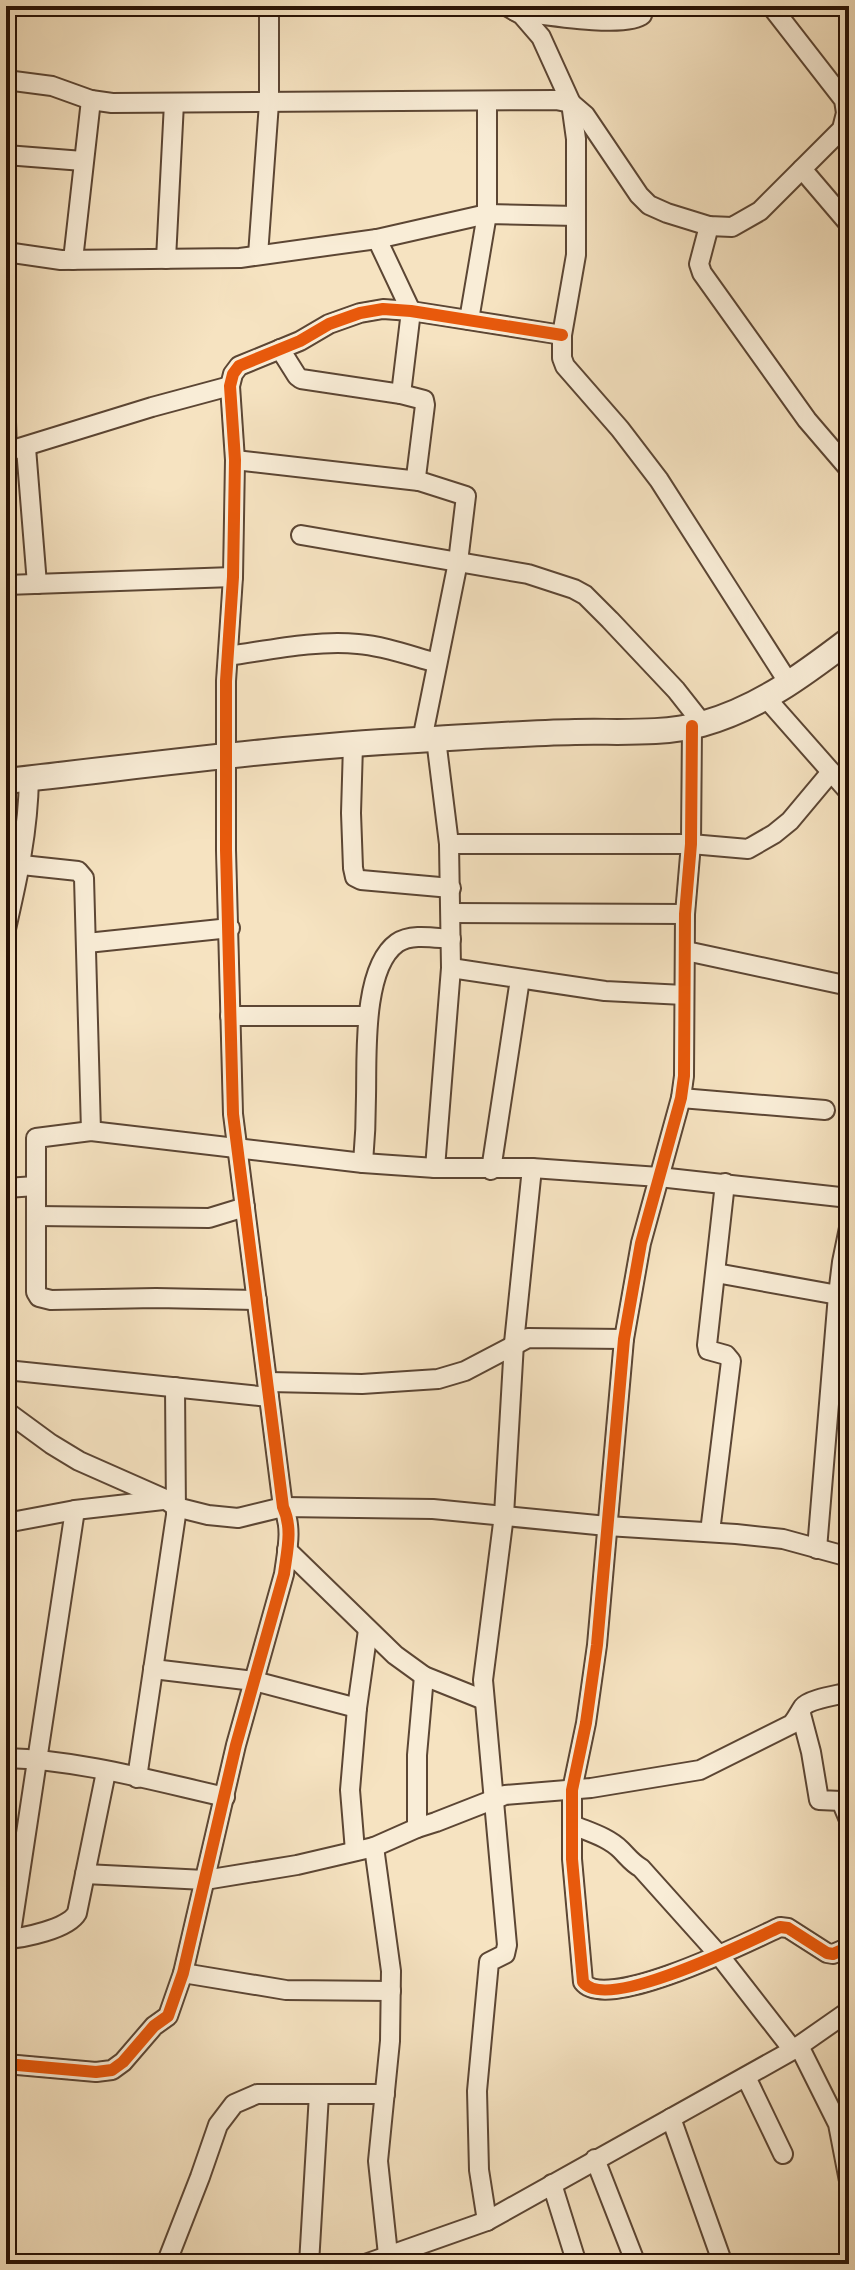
<svg xmlns="http://www.w3.org/2000/svg" width="855" height="2270" font-family="'EB Garamond',serif">
<style>
.lines{fill:none;stroke-linecap:round;stroke-linejoin:round}
.minor-casing{stroke:#5c4634;stroke-width:22}
.tertiary-casing{stroke:#5c4634;stroke-width:28}
.minor{stroke:#f9edd7;stroke-width:18}
.tertiary{stroke:#f9edd7;stroke-width:24}
.cycleway-casing{stroke:#f9edd7;stroke-width:17}
.cycleway{stroke:#e8590c;stroke-width:12}
</style>
<rect width="100%" height="100%" fill="#f6e3c1"/>
<filter id="stains"><feTurbulence type="fractalNoise" baseFrequency=".0025" numOctaves="4"/><feColorMatrix values="0 0 0 0 .2 0 0 0 0 .09 0 0 0 0 .02 0 0 0 .5 -.17"/></filter>
<radialGradient id="worn" r=".72"><stop offset=".6" stop-color="#630" stop-opacity="0"/><stop offset="1" stop-color="#630" stop-opacity=".3"/></radialGradient>
<g class="lines">
<!-- minor casing -->
<g class="minor-casing">
<g id="minor">
<polyline points="506,6 522,15 541,37 571,103 576,139 576,255 562,335 562,358 565,366 620,429 659,480 790,685"/>
<path d="M515 11C539 14 627 29 642 15L645 6"/>
<polyline points="6,80 52,86 91,100 112,103 556,100 571,103 585,115 639,195 649,205 667,213 709,226 732,227 760,211 842,129 846,113 844,100 771,6"/>
<polyline points="6,155 83,161"/>
<polyline points="802,169 849,224"/>
<polyline points="709,226 699,264 702,273 807,420 849,469"/>
<polyline points="377,239 411,311 401,394"/>
<polyline points="6,252 61,260 240,258 377,239 487,214 576,216"/>
<polyline points="258,255 269,103 269,6"/>
<polyline points="166,259 174,103"/>
<polyline points="73,260 91,100"/>
<polyline points="469,320 487,214 487,101"/>
<polyline points="280,349 297,376 301,379 401,394 424,400 425,405 416,477 419,481 466,496 458,562 422,740"/>
<polyline points="6,422 7,452"/>
<polyline points="26,448 37,584"/>
<polyline points="6,452 152,407 230,386"/>
<polyline points="235,460 419,481"/>
<polyline points="301,535 528,574 574,589 585,595 610,620 676,690 702,723"/>
<polyline points="6,585 233,577"/>
<path d="M228 656C271 650 315 640 358 644 385 646 411 656 437 663"/>
<polyline points="766,698 849,792"/>
<path d="M692 726 691 844 685 914 684 1076 681 1098 641 1243 624 1339 597 1645 586 1723 572 1790V1859L583 1982C606 2013 750 1941 780 1927L788 1928 827 1953 833 1954 849 1947"/>
<polyline points="353,745 351,813 353,868 355,877 361,880 451,888"/>
<polyline points="449,844 691,844 748,849 774,834 790,821 831,772"/>
<polyline points="22,865 78,871 84,878 91,1131"/>
<polyline points="451,913 685,914"/>
<path d="M6 929C18 877 28 832 29 778"/>
<polyline points="87,943 230,928"/>
<polyline points="686,951 849,986"/>
<polyline points="451,968 605,991 684,995"/>
<polyline points="230,1016 368,1016"/>
<polyline points="681,1098 825,1110"/>
<path d="M363 1163C365 1141 366 1118 366 1096 367 1057 362 968 397 943 411 933 435 938 451 939"/>
<polyline points="435,1168 451,968 449,844 436,739"/>
<polyline points="491,1170 520,979"/>
<polyline points="6,1188 36,1186"/>
<polyline points="37,1216 209,1218 245,1207"/>
<polyline points="716,1273 838,1295"/>
<polyline points="257,1300 156,1298 51,1300 39,1297 36,1292 36,1138 91,1131 363,1163 435,1168 532,1168 659,1177 849,1198"/>
<polyline points="6,1370 269,1397"/>
<polyline points="269,1382 362,1384 438,1379 465,1371 528,1338 624,1339"/>
<polyline points="6,1411 51,1444 79,1461 165,1499 176,1507 208,1515 238,1518 283,1507 433,1509 607,1526 736,1534 783,1539 849,1557"/>
<polyline points="6,1523 75,1510 163,1500"/>
<polyline points="710,1532 731,1361 726,1355 708,1350 707,1345 725,1183"/>
<polyline points="817,1549 838,1295 842,1262 849,1228"/>
<polyline points="287,1550 395,1655 424,1676 484,1700"/>
<polyline points="153,1669 254,1681 357,1708"/>
<polyline points="801,1714 811,1752 819,1800 841,1801 849,1820"/>
<path d="M6 1758C80 1760 154 1781 225 1797"/>
<polyline points="137,1778 176,1515 175,1387"/>
<path d="M573 1825C589 1832 608 1837 621 1850 628 1857 632 1863 641 1868L719 1955 793 2050"/>
<polyline points="417,1828 417,1755 424,1676"/>
<polyline points="374,1847 391,1971 390,2041 378,2161 389,2264"/>
<polyline points="355,1851 350,1790 357,1708 368,1630"/>
<path d="M85 1874 205 1880 297 1865 374 1847 417 1828 436 1822 505 1795 591 1788 700 1770 792 1724C797 1718 799 1713 803 1707 809 1699 839 1695 849 1692"/>
<path d="M6 1939C24 1938 68 1929 77 1913L106 1772"/>
<polyline points="10,1939 75,1510"/>
<polyline points="183,1973 286,1990 391,1991"/>
<polyline points="799,2046 838,2124 849,2181"/>
<path d="M6 2064 96 2072 112 2070 123 2062 154 2026 168 2016 183 1973 236 1745 284 1574C287 1551 293 1528 283 1507L233 1114 226 850V681L233 577 235 460 230 386 233 374 239 366 300 341 329 324 360 313 383 309 411 311 562 335"/>
<polyline points="746,2077 783,2154"/>
<polyline points="671,2118 723,2264"/>
<polyline points="595,2159 636,2264"/>
<polyline points="552,2184 577,2264"/>
<polyline points="487,2221 479,2170 477,2091 489,1962 505,1954 507,1945 483,1680 504,1515 514,1343 532,1168"/>
<polyline points="166,2264 200,2177 218,2125 234,2104 257,2094 385,2094"/>
<polyline points="309,2264 319,2094"/>
<polyline points="365,2264 487,2221 793,2050 849,2011"/>
</g>
</g>
<!-- tertiary casing -->
<g class="tertiary-casing">
<path id="tertiary" d="M6 781C143 766 280 747 417 740 470 737 523 733 575 732 617 731 662 735 702 724 759 708 803 675 849 640"/>
</g>
<!-- minor -->
<use href="#minor" class="minor"/>
<!-- tertiary -->
<use href="#tertiary" class="tertiary"/>
<!-- cycleway casing -->
<g class="cycleway-casing">
<g id="cycleway">
<path d="M692 726 691 844 685 914 684 1076 681 1098 641 1243 624 1339 597 1645 586 1723 572 1790V1859L583 1982C606 2013 750 1941 780 1927L788 1928 827 1953 833 1954 849 1947"/>
<path d="M6 2064 96 2072 112 2070 123 2062 154 2026 168 2016 183 1973 236 1745 284 1574C287 1551 293 1528 283 1507L233 1114 226 850V681L233 577 235 460 230 386 233 374 239 366 300 341 329 324 360 313 383 309 411 311 562 335"/>
</g>
</g>
<!-- cycleway -->
<use href="#cycleway" class="cycleway"/>
</g>
<!-- margin -->
<rect width="855" height="2270" fill="none" stroke="#f6e3c1" stroke-width="32"/>
<rect x="8" y="8" width="839" height="2254" fill="none" stroke="#281205" stroke-width="4"/>
<rect x="16" y="16" width="823" height="2238" fill="none" stroke="#281205" stroke-width="2"/>
<rect width="100%" height="100%" filter="url(#stains)"/>
<rect width="100%" height="100%" fill="url(#worn)"/>
</svg>
